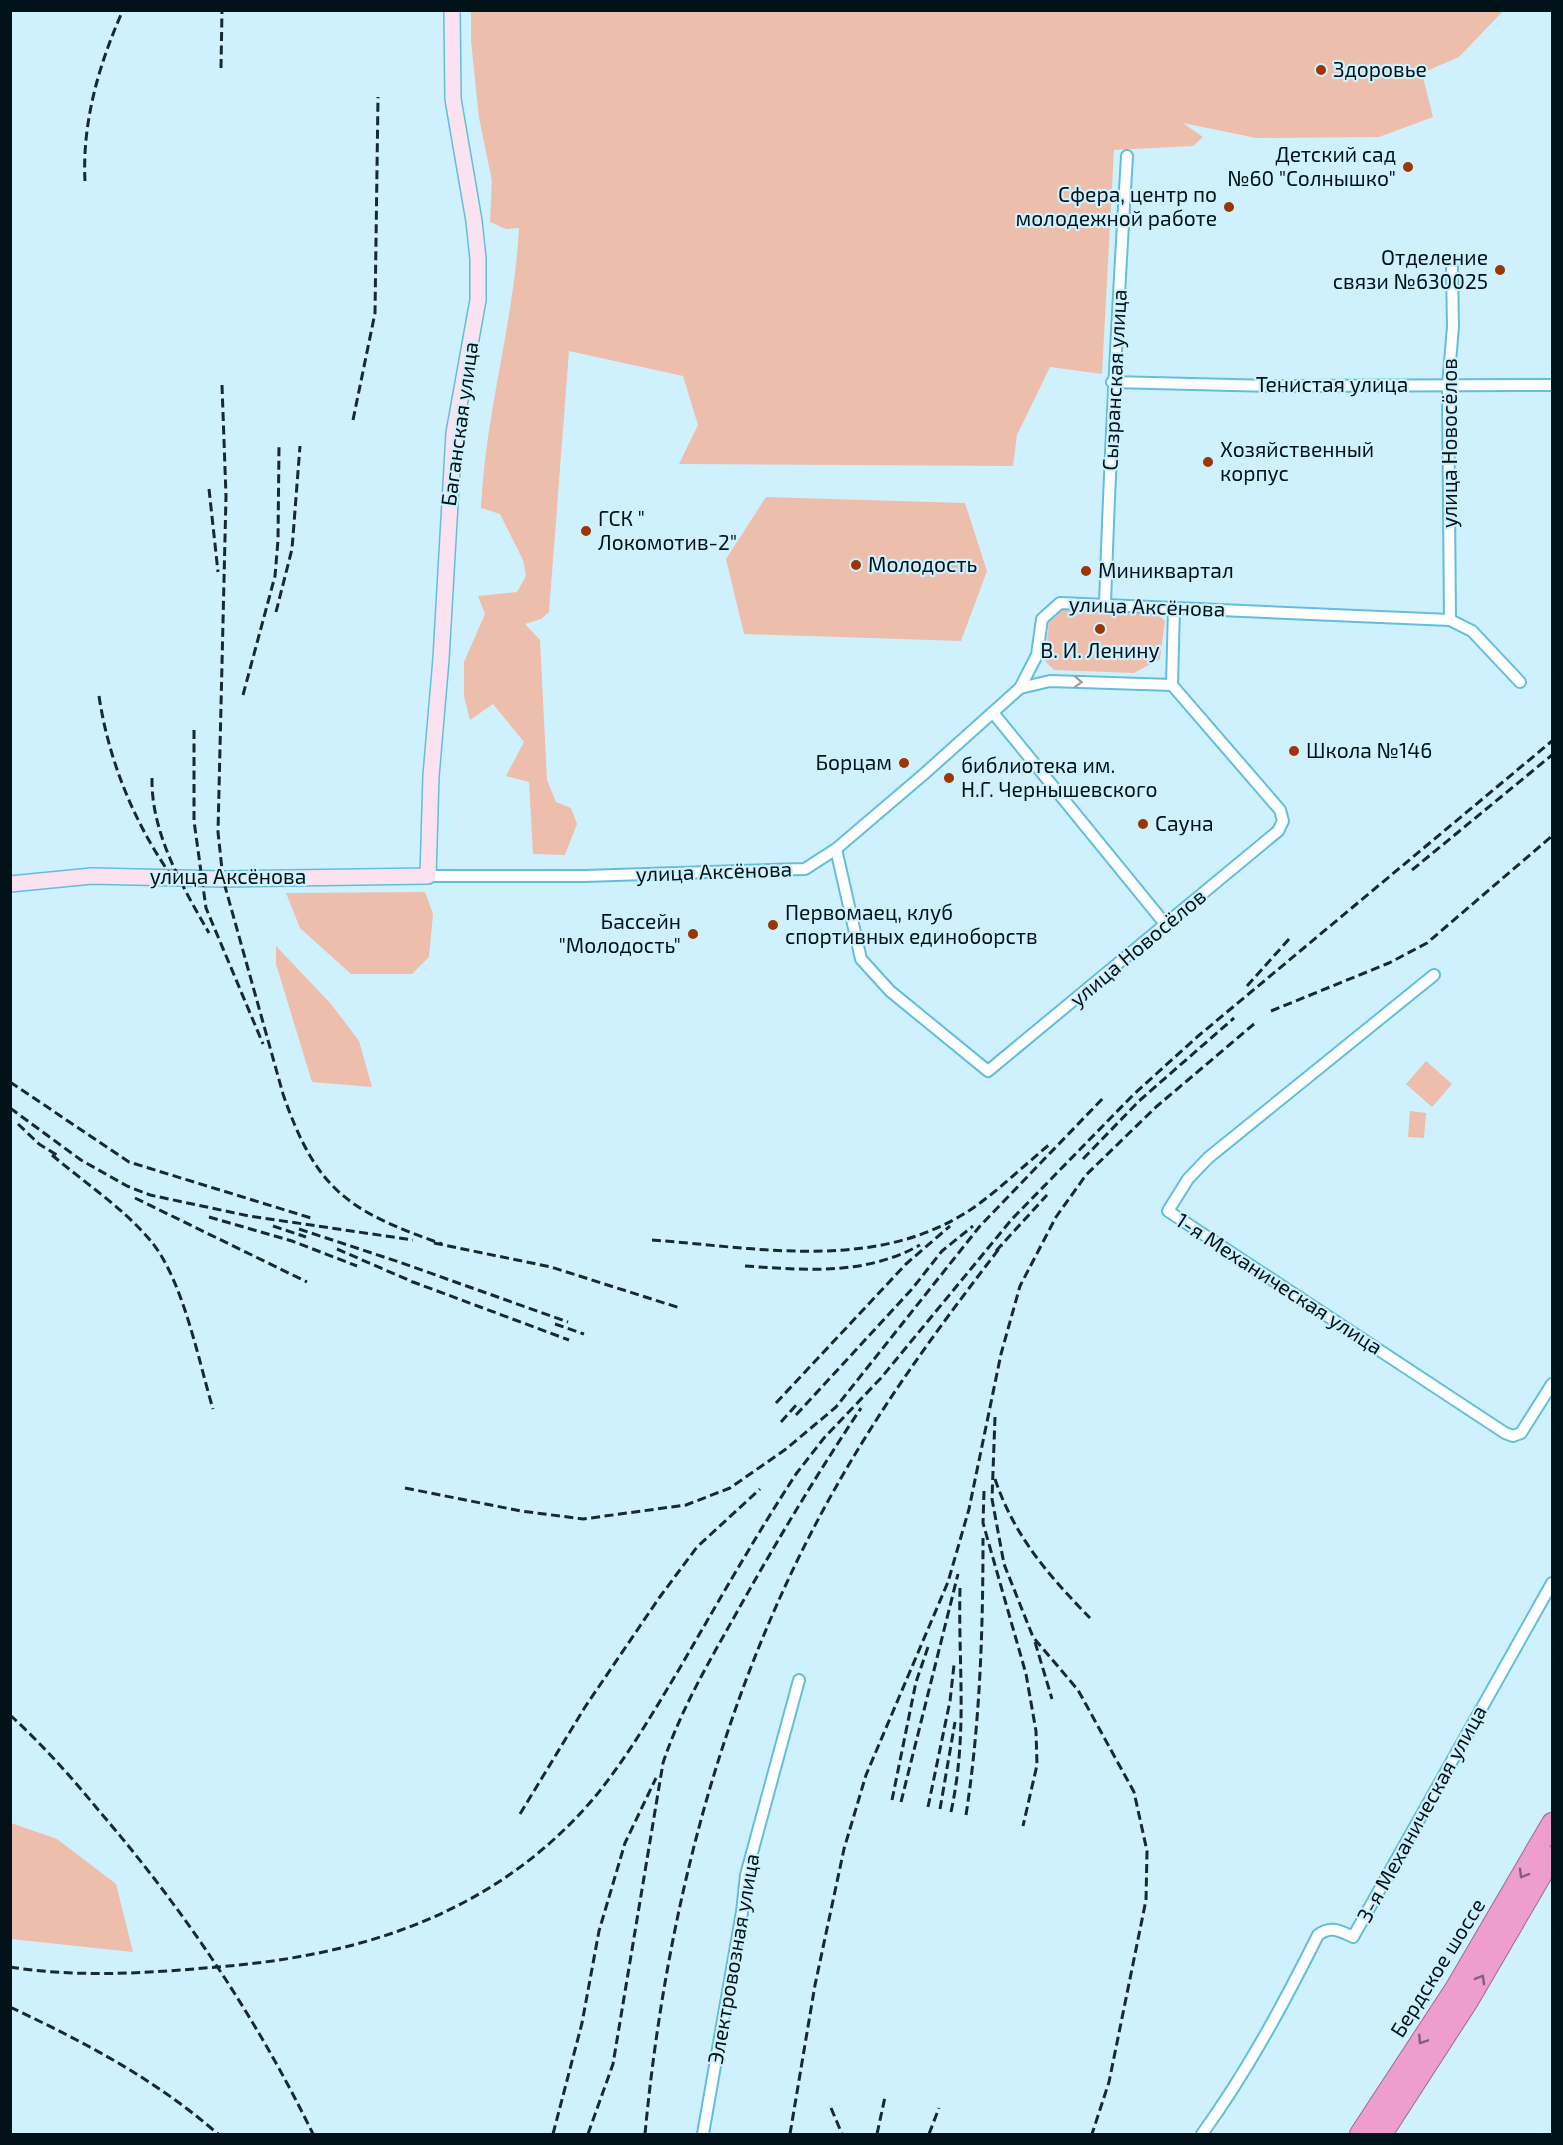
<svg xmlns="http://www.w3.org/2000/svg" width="1563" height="2145" font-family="'Exo 2',sans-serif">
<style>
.green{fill:#edbeac}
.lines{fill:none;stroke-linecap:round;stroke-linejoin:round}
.street-casing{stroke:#62bedc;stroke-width:14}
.secondary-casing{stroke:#62bedc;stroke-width:18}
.highway-casing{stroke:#9a6c90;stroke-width:22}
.street{stroke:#fff;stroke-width:10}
.secondary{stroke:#fae2f1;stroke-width:15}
.highway{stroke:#ed9dd0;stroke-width:20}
.rail{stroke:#172931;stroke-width:3;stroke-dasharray:9 4.5;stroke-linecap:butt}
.oneway{stroke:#99a0a3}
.oneway2{stroke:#835e7e}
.poi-dot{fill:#9b3702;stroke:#cff1fd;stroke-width:2}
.labels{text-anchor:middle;stroke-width:4.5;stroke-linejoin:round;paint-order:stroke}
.poi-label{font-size:21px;fill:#011219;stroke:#cff1fd;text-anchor:start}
.street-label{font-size:21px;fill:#011219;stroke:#cff1fd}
</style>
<rect width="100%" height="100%" fill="#cff1fd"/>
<!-- green -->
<g class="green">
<path d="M471 11V10L1503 11 1459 57 1422 73 1433 117 1379 137 1256 138 1183 123 1203 137 1193 146 1114 150 1102 374 1050 367 1017 435 1013 466 679 464 698 425 683 376 569 351 549 612 541 619 525 624 540 640 547 780 556 802 571 808 577 824 565 855 533 854 529 782 506 776 524 742 493 704 470 720 464 696V662L485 614 478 596 517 592 526 576 523 560 500 514 481 508C485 414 514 323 519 228L506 229 490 222 492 181 479 118 471 41Z"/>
<polygon points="766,497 965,503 987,571 961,641 744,634 726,559"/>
<polygon points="1064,609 1155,612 1165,621 1160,659 1134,673 1054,670 1045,661 1049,621"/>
<polygon points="425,892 433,914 429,957 412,974 351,974 300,928 286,893"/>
<polygon points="276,946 331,1004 359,1041 372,1087 312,1082 276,964"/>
<polygon points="1426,1061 1452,1084 1432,1107 1406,1084"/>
<polygon points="1410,1111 1426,1113 1424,1138 1408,1137"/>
<polygon points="11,1823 57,1839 116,1884 133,1952 11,1939"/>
</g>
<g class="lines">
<!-- street casing -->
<g class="street-casing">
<g id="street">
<polyline points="1112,382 1274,386 1552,385"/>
<path d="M1105 604C1110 455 1118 305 1127 156"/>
<polyline points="1450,620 1448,385 1453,327 1452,267"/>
<polyline points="1020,688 1050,681 1172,685 1174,608"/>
<polyline points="994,714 1166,925"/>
<polyline points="836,849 861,959 890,991 988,1071 1278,831 1283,821 1280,810 1172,685"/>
<polyline points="428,876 584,876 805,869 836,849 924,774 1020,688 1037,655 1042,619 1060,603 1450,620 1472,631 1520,682"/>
<polyline points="1434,975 1208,1158 1188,1179 1168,1211 1505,1433 1513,1436 1521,1433 1552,1384"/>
<polyline points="703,2134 742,1912 746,1875 799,1680"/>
<path d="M1202 2134C1247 2072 1284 2003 1318 1935 1331 1925 1340 1931 1353 1937L1552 1583"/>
</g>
</g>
<!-- secondary casing -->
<g class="secondary-casing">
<polyline id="secondary" points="10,884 92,876 223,879 428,876 431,776 441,659 454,433 478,300 478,259 474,221 453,99 452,10"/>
</g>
<!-- highway casing -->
<g class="highway-casing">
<g id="highway">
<polyline points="1360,2134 1455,1989 1552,1823"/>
<polyline points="1382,2134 1468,2001 1552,1857"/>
</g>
</g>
<!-- street -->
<use href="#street" class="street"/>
<!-- secondary -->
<use href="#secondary" class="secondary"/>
<!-- highway -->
<use href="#highway" class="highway"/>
<!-- rail -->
<g class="rail">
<polyline points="221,68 222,10"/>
<path d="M85 181C82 122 99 64 123 10"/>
<path d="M222 385 226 496 218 832 223 879 283 1094C316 1190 348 1211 442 1244"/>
<polyline points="353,420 375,313 378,97"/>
<polyline points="209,489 218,572"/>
<polyline points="276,612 292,549 300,446"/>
<polyline points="243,695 275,576 278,540 279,446"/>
<path d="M99 696C109 763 136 827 175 881"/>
<polyline points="194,730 194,821 206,908 263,1044"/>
<path d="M152 778C151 833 182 886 209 933"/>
<polyline points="1412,870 1552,755"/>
<polyline points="1247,986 1290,938"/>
<polyline points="1271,1011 1389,963 1427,943 1552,836"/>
<polyline points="10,1082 129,1162 311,1218"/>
<polyline points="10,1108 81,1160 127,1186 150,1195 249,1216 413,1240"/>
<polyline points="18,1124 39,1144 60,1157"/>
<path d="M52 1155C85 1183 123 1208 150 1240 183 1279 198 1359 213 1409"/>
<polyline points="1083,1159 1139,1101 1234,1018"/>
<polyline points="135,1198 307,1282"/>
<polyline points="209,1217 292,1241 357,1266"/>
<polyline points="273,1226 306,1237"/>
<polyline points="299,1229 399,1262 568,1322"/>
<path d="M652 1240C762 1248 884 1274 980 1203 1004 1185 1027 1163 1050 1144"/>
<polyline points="434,1243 551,1267 680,1308"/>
<polyline points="337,1249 413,1282 569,1340"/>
<polyline points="996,1251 1047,1195"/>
<path d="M745 1266C806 1270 864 1276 920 1245"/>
<polyline points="555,1324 584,1334"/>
<polyline points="776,1403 906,1264 950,1226"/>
<polyline points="796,1415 912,1289 942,1251 973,1226"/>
<polyline points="995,1417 992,1499 1004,1564 1033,1637 1078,1690 1134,1792 1147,1851 1146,1900 1109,2082 1092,2134"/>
<polyline points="781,1422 797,1404"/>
<path d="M995 1479C1014 1536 1049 1576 1090 1618"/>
<polyline points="405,1488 521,1511 583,1519 686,1505 730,1488 786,1449 836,1407 980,1226 1105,1096"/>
<polyline points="984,1491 983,1523 1026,1674 1036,1731 1037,1765 1023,1826"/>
<polyline points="1035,1642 1052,1699"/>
<path d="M10 1715C43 1745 72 1778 100 1812 185 1911 256 2017 313 2134"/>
<polyline points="892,1800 916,1682 928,1647"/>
<polyline points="901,1802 958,1574"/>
<polyline points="928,1807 950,1701 954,1665"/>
<polyline points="940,1809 955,1722"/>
<path d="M951 1812C968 1733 958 1666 960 1588"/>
<polyline points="520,1814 585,1707 659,1598 697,1547 760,1489"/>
<path d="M966 1815C980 1724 983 1631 983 1538"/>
<path d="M10 1967C86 1979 163 1972 239 1965 377 1951 501 1907 594 1798 627 1758 654 1711 681 1666 718 1602 755 1537 796 1474L824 1438 881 1378 1012 1219 1134 1094 1197 1037 1552 741"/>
<path d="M10 2007C86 2043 155 2079 218 2134"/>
<polyline points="831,2108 842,2134"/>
<polyline points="553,2134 582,2023 599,1931 625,1843 656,1778"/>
<path d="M588 2134 613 2064 663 1763C681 1709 709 1662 737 1612 776 1542 817 1474 861 1408"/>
<path d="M645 2134C667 1900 729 1665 851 1461 896 1385 948 1315 1002 1245"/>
<polyline points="790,2134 815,1985 844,1849 866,1775 948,1582 969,1509 1001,1354 1020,1286 1056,1217 1086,1175 1156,1107 1254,1024"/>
<polyline points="877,2134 885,2097"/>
<polyline points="929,2134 939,2108"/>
</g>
</g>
<!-- one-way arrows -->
<defs><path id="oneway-chevron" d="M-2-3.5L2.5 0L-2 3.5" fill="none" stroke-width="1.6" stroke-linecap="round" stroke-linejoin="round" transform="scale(1.5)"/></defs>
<use class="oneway" href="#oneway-chevron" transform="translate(1078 682) rotate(2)"/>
<g class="oneway2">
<use href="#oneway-chevron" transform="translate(1523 1874) rotate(120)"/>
<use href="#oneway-chevron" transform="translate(1481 1979) rotate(-60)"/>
<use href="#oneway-chevron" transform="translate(1422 2040) rotate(123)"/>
</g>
<!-- markers -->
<g class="poi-dot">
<circle cx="1321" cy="70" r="6"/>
<circle cx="1408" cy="167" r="6"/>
<circle cx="1229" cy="207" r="6"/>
<circle cx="1500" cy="270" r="6"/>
<circle cx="1208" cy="462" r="6"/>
<circle cx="586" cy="531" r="6"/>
<circle cx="856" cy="565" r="6"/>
<circle cx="1086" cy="571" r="6"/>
<circle cx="1100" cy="629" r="6"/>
<circle cx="1294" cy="751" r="6"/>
<circle cx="904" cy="763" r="6"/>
<circle cx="949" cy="778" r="6"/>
<circle cx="1143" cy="824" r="6"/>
<circle cx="773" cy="925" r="6"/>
<circle cx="693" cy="934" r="6"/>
</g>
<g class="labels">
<!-- poi labels -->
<g class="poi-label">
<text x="1333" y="77">Здоровье</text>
<text x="1396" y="162" text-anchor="end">Детский сад<tspan x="1396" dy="24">№60 "Солнышко"</tspan></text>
<text x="1217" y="202" text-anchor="end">Сфера, центр по<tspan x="1217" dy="24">молодежной работе</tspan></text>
<text x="1488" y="265" text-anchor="end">Отделение<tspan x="1488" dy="24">связи №630025</tspan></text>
<text x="1220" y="457">Хозяйственный<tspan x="1220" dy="24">корпус</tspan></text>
<text x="598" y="526">ГСК "<tspan x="598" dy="24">Локомотив-2"</tspan></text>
<text x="868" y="572">Молодость</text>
<text x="1098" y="578">Миниквартал</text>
<text x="1100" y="658" text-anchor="middle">В. И. Ленину</text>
<text x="1306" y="758">Школа №146</text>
<text x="892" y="770" text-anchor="end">Борцам</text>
<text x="961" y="773">библиотека им.<tspan x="961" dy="24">Н.Г. Чернышевского</tspan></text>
<text x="1155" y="831">Сауна</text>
<text x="785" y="920">Первомаец, клуб<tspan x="785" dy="24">спортивных единоборств</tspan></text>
<text x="681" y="929" text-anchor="end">Бассейн<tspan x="681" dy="24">"Молодость"</tspan></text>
</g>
<!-- street labels -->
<g class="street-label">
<text transform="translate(1115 380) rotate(-87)" y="7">Сызранская улица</text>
<text x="1332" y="392">Тенистая улица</text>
<text transform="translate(460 424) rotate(-82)" y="7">Баганская улица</text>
<text transform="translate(1450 443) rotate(-90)" y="7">улица Новосёлов</text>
<text transform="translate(1147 607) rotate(2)" y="7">улица Аксёнова</text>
<text transform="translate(714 872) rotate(-2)" y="7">улица Аксёнова</text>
<text x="228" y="884">улица Аксёнова</text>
<text transform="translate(1138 948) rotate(-40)" y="7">улица Новосёлов</text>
<text transform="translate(1279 1284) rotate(33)" y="7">1-я Механическая улица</text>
<text transform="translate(1422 1814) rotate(-61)" y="7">3-я Механическая улица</text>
<text transform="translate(734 1959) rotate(-80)" y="7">Электровозная улица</text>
<text transform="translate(1438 1968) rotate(-58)" y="7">Бердское шоссе</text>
</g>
</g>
<!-- border -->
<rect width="1563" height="2145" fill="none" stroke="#011219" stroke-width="24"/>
</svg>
